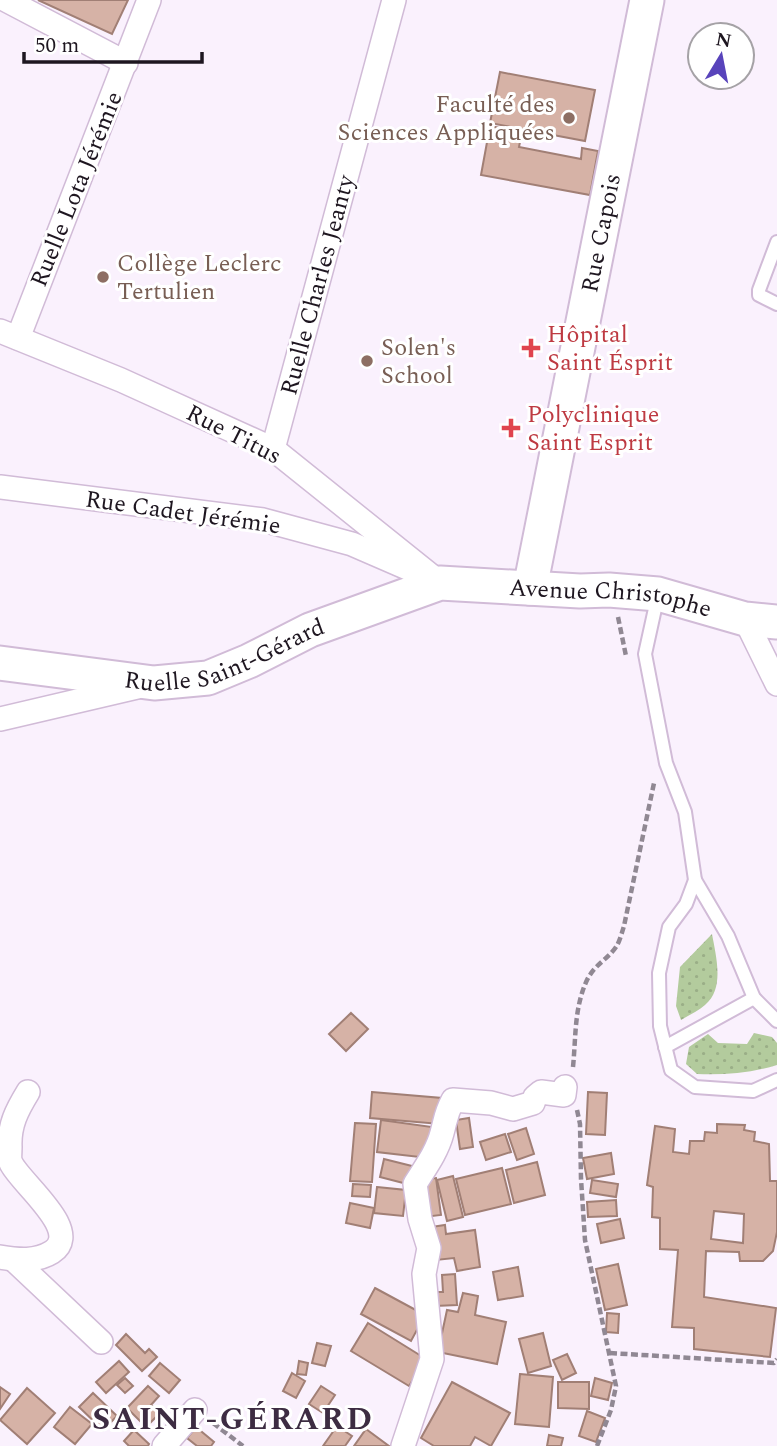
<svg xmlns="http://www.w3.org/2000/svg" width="777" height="1446" font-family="Spectral,serif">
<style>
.grass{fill:url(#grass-dots)}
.building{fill:#d6b2a6;stroke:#a17f75;stroke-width:2;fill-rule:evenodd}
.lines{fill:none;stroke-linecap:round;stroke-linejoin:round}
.lane-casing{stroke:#d1bbd7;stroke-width:16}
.street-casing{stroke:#d1bbd7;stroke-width:26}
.secondary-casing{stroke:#d1bbd7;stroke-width:37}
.path{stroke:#908893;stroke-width:4.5;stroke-dasharray:7 3.5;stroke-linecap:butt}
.lane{stroke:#fff;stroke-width:12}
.street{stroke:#fff;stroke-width:23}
.secondary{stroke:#fff;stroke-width:33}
.education-dot{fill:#8d6e63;stroke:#fff;stroke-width:2.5}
.health-dot{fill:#e0444e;stroke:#fff;stroke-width:2.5}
.labels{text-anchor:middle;stroke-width:6;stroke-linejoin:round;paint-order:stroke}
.education-label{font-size:24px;fill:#785e54;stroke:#fff;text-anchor:start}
.street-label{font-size:24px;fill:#1e1620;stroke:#fff}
.health-label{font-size:24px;fill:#be3a42;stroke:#fff;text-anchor:start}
.district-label{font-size:32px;font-weight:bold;letter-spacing:2px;fill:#3d2c42;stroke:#fff}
</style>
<defs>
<pattern id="grass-dots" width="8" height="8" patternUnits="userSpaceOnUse" patternTransform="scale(1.75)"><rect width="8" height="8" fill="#b3cb9d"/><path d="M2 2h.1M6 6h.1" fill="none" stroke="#9aae87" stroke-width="1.8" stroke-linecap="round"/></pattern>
</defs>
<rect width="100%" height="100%" fill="#faf1fd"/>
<!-- grass -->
<g class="grass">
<path d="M712 934C716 956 725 989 705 1005 698 1011 689 1015 681 1020L676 1006 680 967Z"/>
<path d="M754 1033 772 1037 777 1043V1065C751 1073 725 1075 697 1074L686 1064 689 1047 708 1034 718 1043 747 1044Z"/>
</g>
<!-- building -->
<g class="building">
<polygon points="38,0 128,0 112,34"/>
<polygon points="500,72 595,90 585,141 490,123"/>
<polygon points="490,126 522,132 519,147 581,159 582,148 598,151 590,195 481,175"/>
<polygon points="351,1013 368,1029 346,1051 329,1034"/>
<polygon points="372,1092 442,1098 440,1124 370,1118"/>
<polygon points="588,1092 607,1093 605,1135 586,1134"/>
<polygon points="469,1118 473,1147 460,1149 456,1120"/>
<polygon points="381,1120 432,1127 428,1158 377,1152"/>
<polygon points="355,1123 376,1124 372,1182 350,1181"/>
<path d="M717 1124 745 1125 744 1130 755 1132 754 1141 769 1144 770 1181H777V1232L773 1251 763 1261H740L739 1252 706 1251 704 1297 776 1308 770 1357 694 1349V1328L672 1327 678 1250 660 1249V1218L652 1217 653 1187 647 1185 655 1126 675 1129 673 1152 689 1154 690 1141H704L705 1132 717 1133ZM714 1211 744 1214 743 1243 711 1239Z"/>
<polygon points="526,1128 534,1154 517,1160 508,1134"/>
<polygon points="505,1134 511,1152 486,1160 480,1142"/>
<polygon points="611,1153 614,1174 587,1179 583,1158"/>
<polygon points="384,1159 416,1167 411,1185 380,1177"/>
<polygon points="537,1162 545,1195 514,1203 506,1170"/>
<polygon points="502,1168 511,1204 465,1215 456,1179"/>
<polygon points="453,1176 463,1217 447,1221 437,1180"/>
<polygon points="436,1178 441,1215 424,1217 419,1180"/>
<polygon points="592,1180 618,1184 616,1197 590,1193"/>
<polygon points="353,1184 371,1185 370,1197 352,1196"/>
<polygon points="377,1187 406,1190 403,1216 374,1213"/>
<polygon points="616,1200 617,1216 588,1217 587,1202"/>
<polygon points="350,1203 374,1208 370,1228 346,1223"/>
<polygon points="620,1219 624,1238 601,1243 597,1224"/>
<polygon points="445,1225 446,1234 475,1230 480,1267 457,1271 454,1258 436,1260 431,1227"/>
<polygon points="618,1264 627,1305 605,1310 596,1269"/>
<polygon points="518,1267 523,1296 498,1300 493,1272"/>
<polygon points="455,1274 457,1305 435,1306 434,1292 443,1292 442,1275"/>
<polygon points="375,1288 425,1315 411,1341 361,1314"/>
<polygon points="463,1293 478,1296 475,1315 506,1322 497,1364 438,1352 447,1310 458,1312"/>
<polygon points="607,1313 619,1314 618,1333 606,1332"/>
<polygon points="368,1323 426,1359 409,1386 351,1351"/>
<polygon points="543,1333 551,1366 528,1373 519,1339"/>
<polygon points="126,1334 145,1353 149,1349 157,1357 142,1371 116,1345"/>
<polygon points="317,1343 331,1346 325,1366 312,1363"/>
<polygon points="567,1354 576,1373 562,1380 553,1360"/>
<polygon points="119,1361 129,1372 106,1393 96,1382"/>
<polygon points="299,1361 308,1363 306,1375 297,1374"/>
<polygon points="160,1363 180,1380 169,1393 149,1376"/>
<polygon points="292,1373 305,1381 296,1398 283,1391"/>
<polygon points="520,1374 553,1377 549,1427 515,1424"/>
<polygon points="125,1378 133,1386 125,1393 117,1385"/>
<polygon points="595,1378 612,1383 608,1400 591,1396"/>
<polygon points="452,1382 510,1413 491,1446 475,1437 470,1446 434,1446 421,1438"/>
<polygon points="558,1382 589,1382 589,1409 558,1408"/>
<polygon points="148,1386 159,1396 151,1405 160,1413 146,1427 127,1408"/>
<polygon points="321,1386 335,1395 323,1413 309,1404"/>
<polygon points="0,1387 10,1394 0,1409"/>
<polygon points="27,1388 55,1413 27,1444 0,1420"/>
<polygon points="93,1393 117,1416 103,1430 79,1407"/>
<polygon points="70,1407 92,1424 75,1444 54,1427"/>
<polygon points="587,1411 605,1418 596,1442 579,1436"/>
<polygon points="337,1426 352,1436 345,1446 323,1446"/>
<polygon points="196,1427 214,1442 211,1446 197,1446 187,1438"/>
<polygon points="366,1429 389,1446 354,1446"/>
<polygon points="134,1430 149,1444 148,1446 129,1446 124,1441"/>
<polygon points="549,1435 563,1438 561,1446 547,1446"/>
</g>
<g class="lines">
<!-- lane casing -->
<g class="lane-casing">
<g id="lane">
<polyline points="777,242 759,290 759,295 777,304"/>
<polyline points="658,595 645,654 666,763 685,812 695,880 728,936 754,998 777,1021"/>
<polyline points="695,880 686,904 669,927 659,973 660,1026 671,1070 695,1087 753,1091 777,1080"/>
<polyline points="665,1047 754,998"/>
</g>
</g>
<!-- street casing -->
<g class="street-casing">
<g id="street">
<polyline points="6,0 126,63"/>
<polyline points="0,331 121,380 273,449 440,583"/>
<polyline points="18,338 149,0"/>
<polyline points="273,449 394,0"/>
<polyline points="0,487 263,520 352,544 412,570"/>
<polyline points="745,619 777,684"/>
<polyline points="0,719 137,687"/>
<path d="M0 1257C18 1260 36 1262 52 1252 84 1231 20 1183 11 1163 9 1159 10 1152 10 1147 9 1125 17 1110 28 1092"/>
<polyline points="14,1260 101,1342"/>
<polyline points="164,1446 195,1410"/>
<path d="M403 1446 432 1359 424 1274 429 1248 420 1219 415 1184C425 1168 437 1152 442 1133 446 1119 445 1115 453 1100L491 1103 513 1109 533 1103 535 1097 541 1092 564 1095 565 1087"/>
</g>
</g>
<!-- secondary casing -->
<g class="secondary-casing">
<g id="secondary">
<path id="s1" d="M530 588 647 0"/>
<path id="s2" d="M0 663 154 683 208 678 249 661 310 630 440 583 580 591 609 590 658 594 745 619 777 622"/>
</g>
</g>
<!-- path -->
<g class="path">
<polyline points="618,617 626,656"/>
<path d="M573 1067C576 1037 574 1008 587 980 595 964 607 960 616 947 620 941 622 932 624 926L654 783"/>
<polyline points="577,1110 580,1124 581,1179 585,1240 616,1386 611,1410 597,1446"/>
<polyline points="610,1353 774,1363 777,1359"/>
<polyline points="213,1423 243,1446"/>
</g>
<!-- lane -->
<use href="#lane" class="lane"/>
<!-- street -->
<use href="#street" class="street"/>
<!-- secondary -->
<use href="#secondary" class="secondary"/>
</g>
<!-- markers -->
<g class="education-dot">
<circle cx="569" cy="118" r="7"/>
<circle cx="103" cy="277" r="7"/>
<circle cx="367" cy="361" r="7"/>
</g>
<g class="health-dot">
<path d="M527.5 337.5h7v7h7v7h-7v7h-7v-7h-7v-7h7z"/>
<path d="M507.5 417.5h7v7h7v7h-7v7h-7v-7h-7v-7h7z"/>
</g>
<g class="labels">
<!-- education labels -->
<g class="education-label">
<text x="555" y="112" text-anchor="end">Faculté des<tspan x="555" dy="28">Sciences Appliquées</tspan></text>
<text x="117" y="271">Collège Leclerc<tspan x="117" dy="28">Tertulien</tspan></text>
<text x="381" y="355">Solen's<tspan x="381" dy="28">School</tspan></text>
</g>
<!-- street labels -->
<g class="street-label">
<text transform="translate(76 189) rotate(-68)" y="8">Ruelle Lota Jérémie</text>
<text dy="8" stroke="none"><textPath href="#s1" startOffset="362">Rue Capois</textPath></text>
<text transform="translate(317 285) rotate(-75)" y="8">Ruelle Charles Jeanty</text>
<text transform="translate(234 434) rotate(27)" y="8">Rue Titus</text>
<text transform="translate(183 512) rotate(8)" y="8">Rue Cadet Jérémie</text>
<text dy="8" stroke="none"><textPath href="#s2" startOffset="632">Avenue Christophe</textPath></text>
<text dy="8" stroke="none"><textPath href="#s2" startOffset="231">Ruelle Saint-Gérard</textPath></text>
</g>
<!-- health labels -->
<g class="health-label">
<text x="547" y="342">Hôpital<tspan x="547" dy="28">Saint Ésprit</tspan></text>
<text x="527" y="422">Polyclinique<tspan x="527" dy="28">Saint Esprit</tspan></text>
</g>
<!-- district labels -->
<g class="district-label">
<text x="233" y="1429">SAINT-GÉRARD</text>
</g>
</g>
<!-- north arrow -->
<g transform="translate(721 56) rotate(10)"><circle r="33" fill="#ffffff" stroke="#a5a2a6" stroke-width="2"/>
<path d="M0-5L12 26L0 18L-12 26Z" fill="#5843bb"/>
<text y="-10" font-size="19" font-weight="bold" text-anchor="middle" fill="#1e1620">N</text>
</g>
<!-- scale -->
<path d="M24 52v10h178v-10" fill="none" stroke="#1e1620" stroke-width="3.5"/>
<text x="35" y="52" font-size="21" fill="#1e1620" stroke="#ffffff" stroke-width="5" paint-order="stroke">50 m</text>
</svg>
